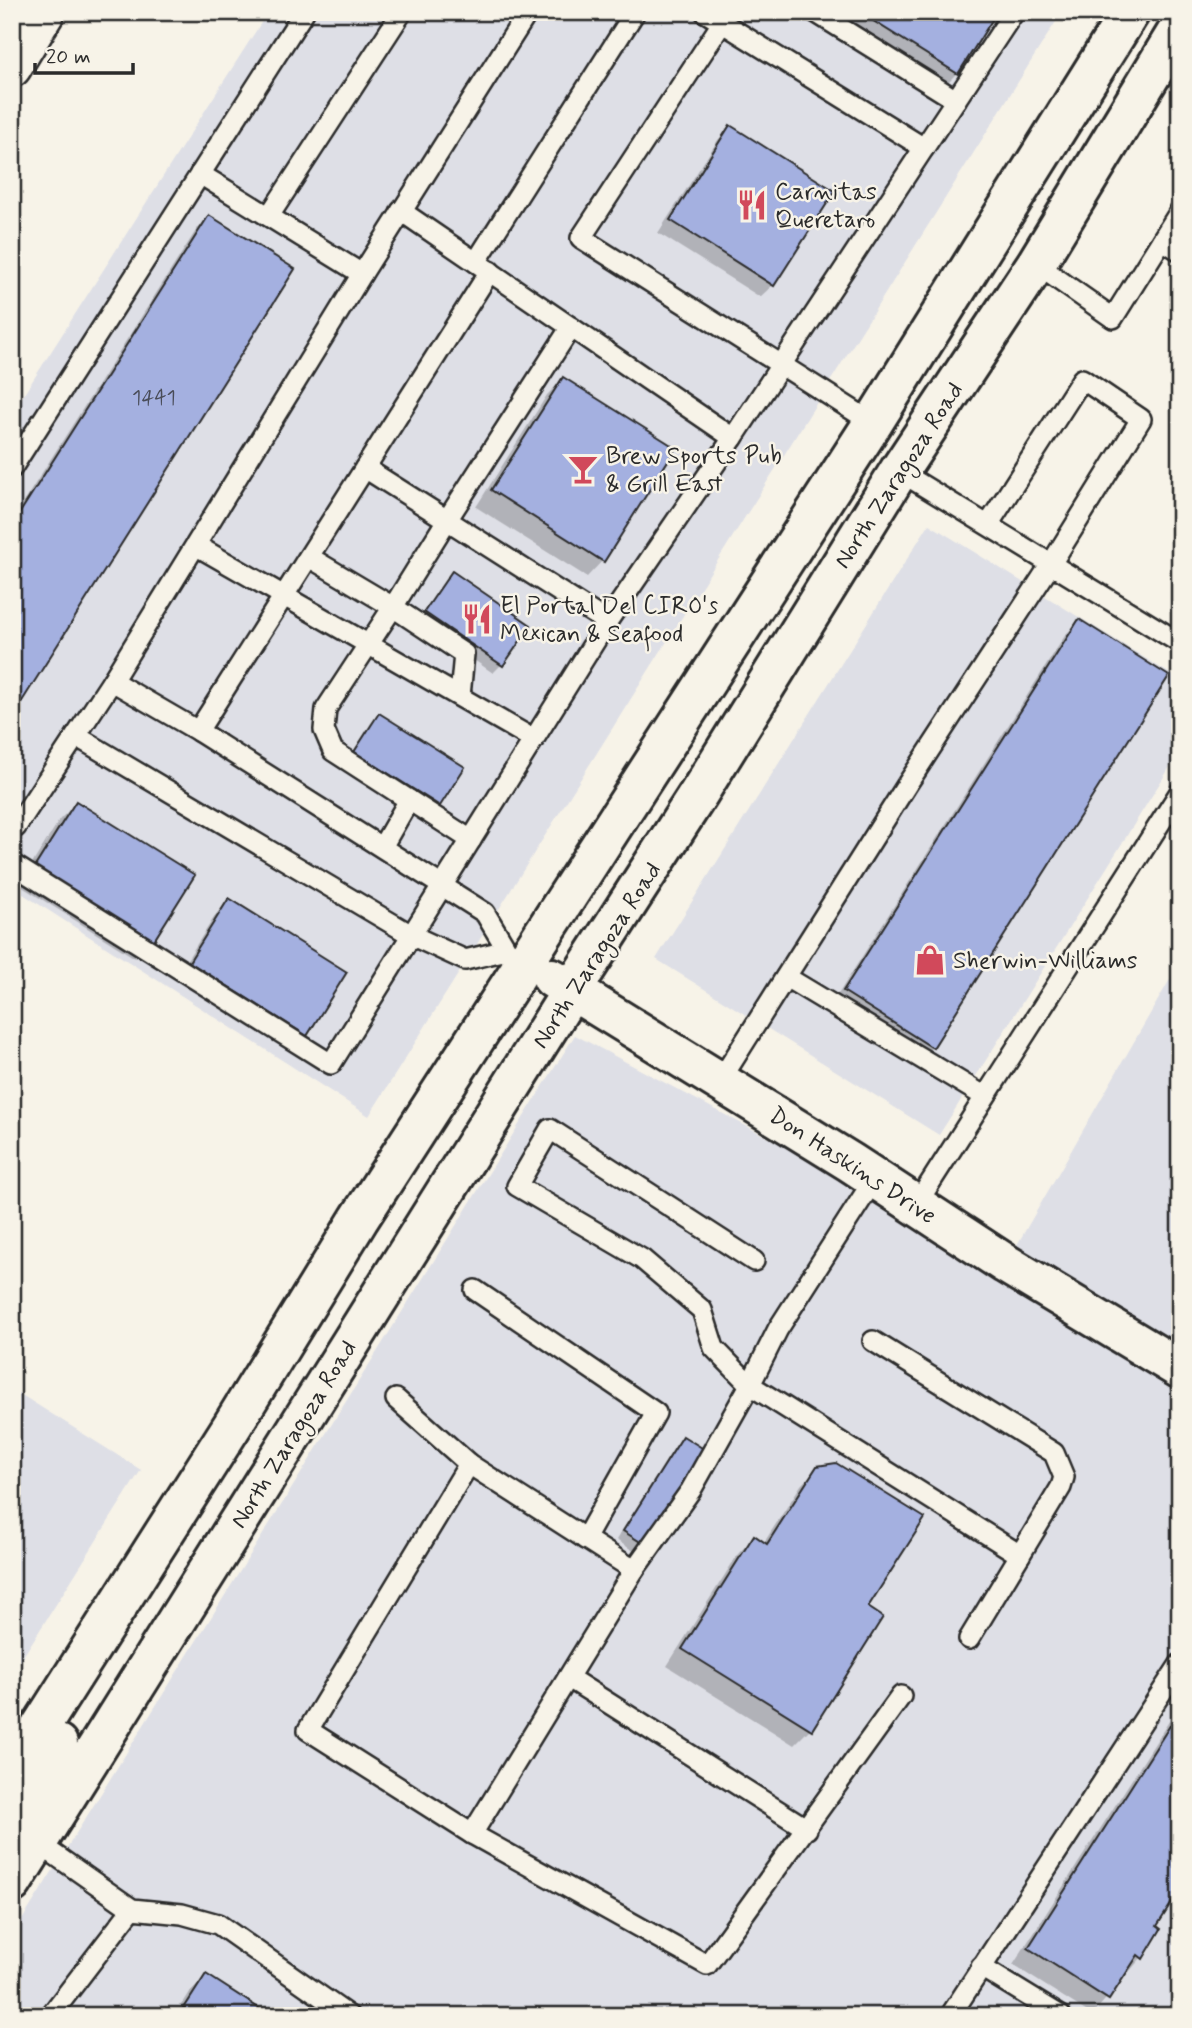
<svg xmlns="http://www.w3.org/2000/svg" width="1192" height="2028" font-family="Mynerve,sans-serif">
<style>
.built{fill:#dedfe6}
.shadow{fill:#0003}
.building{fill:#a4b0e0;stroke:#2b2b2b;stroke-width:2}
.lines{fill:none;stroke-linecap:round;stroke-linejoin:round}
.lane-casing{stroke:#2b2b2b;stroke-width:24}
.street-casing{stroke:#2b2b2b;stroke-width:42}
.secondary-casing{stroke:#2b2b2b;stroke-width:44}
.lane{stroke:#f7f3e8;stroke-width:19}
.street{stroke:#f7f3e8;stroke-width:37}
.secondary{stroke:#f7f3e8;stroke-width:38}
.labels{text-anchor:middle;stroke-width:5;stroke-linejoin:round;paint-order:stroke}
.number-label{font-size:21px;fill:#494c58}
.poi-label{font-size:24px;fill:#2b2b2b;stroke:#f7f3e8;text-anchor:start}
.street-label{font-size:24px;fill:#2b2b2b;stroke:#f7f3e8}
</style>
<rect width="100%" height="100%" fill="#f7f3e8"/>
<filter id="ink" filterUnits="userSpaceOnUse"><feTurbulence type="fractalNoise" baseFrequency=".0143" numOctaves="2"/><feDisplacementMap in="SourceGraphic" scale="14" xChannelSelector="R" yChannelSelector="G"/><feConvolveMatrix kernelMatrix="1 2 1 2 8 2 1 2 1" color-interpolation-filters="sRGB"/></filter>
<g filter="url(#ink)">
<!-- built -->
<g class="built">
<polygon points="268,12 1062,12 369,1116 12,887 12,413"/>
<polygon points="929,524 1180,680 1180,751 939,1135 656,959"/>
<polygon points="1180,962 1180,2016 12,2016 12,1936 575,1035 1006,1264"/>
<polygon points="12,1389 141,1470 12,1674"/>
</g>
<!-- shadow -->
<g class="shadow">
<polygon points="817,12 995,12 957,73 941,89"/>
<polygon points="730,127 773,285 760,297 658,233 718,140"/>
<polygon points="209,217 17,705 12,710 12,520 197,229"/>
<polygon points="563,379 603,560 587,577 476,507 547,395"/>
<polygon points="452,574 501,665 493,673 417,621"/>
<polygon points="1079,622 932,1047 920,1059 832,1004 1066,634"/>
<polygon points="379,715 439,805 431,813 347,761 371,723"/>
<polygon points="77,803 151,941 135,958 19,885 60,819"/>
<polygon points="229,900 305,1035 293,1047 177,975 217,913"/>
<polygon points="683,1438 704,1451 637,1553 616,1540 675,1446"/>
<polygon points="817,1468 866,1608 881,1617 810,1729 794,1745 667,1666 738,1554 754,1537 763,1544 801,1485"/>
<polygon points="1180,1704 1180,1887 1154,1926 1159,1930 1141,1958 1092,2015 1013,1965"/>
<polygon points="207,1976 267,2016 175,2016 190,1992"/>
</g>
<!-- building -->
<g class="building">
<polygon points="859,12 997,12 958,74"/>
<polygon points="730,125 835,191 774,286 670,220"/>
<polygon points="209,215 295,269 19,706 12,702 12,525"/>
<polygon points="563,377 676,448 604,562 491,490"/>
<polygon points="452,571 531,625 503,666 424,612"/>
<polygon points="1079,619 1169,676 933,1048 843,991"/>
<polygon points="379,713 465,767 440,806 354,752"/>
<polygon points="76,801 195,875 153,942 34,868"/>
<polygon points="229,898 347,972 307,1036 189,962"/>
<polygon points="683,1436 707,1451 647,1546 623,1531"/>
<polygon points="836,1463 925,1518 868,1607 883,1617 812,1730 682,1649 754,1535 767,1544 817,1466"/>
<polygon points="1180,1710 1180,1890 1157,1926 1161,1929 1143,1959 1138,1955 1109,2000 1028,1948"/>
<polygon points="206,1974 271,2016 179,2016"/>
</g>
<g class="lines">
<!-- lane casing -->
<g class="lane-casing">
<g id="lane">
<polyline points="705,12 924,148 733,438"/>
<polyline points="815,12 956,100"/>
<polyline points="722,23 581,238 873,423"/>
<polyline points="924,148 1014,12"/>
<polyline points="200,174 362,274"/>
<polyline points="269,216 402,12"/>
<polyline points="1162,240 1180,251"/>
<polyline points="476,262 635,12"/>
<polyline points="1036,264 1113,318 1180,211"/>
<polyline points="571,327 447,520 607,622"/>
<polyline points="12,468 304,12"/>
<polyline points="365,468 447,520 393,607 464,654 460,696"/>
<polyline points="899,471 1051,564 1141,419 1082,379 988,525"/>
<polyline points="197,546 533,739"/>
<polyline points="309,557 393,607 326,709 324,730 333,751 471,840"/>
<polyline points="112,681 198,731 485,913 507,950 527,962"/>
<polyline points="198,731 490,271"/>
<polyline points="76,736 413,936 465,960 507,950"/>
<polyline points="12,824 16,827 112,681 362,274 528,12"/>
<polyline points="382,847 409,800"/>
<polyline points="12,864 331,1064 607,622 733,438 401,211"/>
<polyline points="786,977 984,1096"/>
<polyline points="720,1081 908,783 1051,564 1180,643"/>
<polyline points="916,1205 1180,792"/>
<polyline points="754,1261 550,1129 517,1186 642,1259 702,1310 714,1348 750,1385 691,1490 634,1570 472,1834 707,1965 901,1696"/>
<polyline points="475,1290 656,1413 585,1539"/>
<polyline points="873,1341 1054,1453 1064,1477 1061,1487 1020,1555 750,1385 778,1329 875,1178"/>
<polyline points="396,1399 469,1464 634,1570"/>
<polyline points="469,1464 308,1730 472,1834"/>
<polyline points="969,1639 1020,1555"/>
<polyline points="569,1678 807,1829"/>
<polyline points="38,1843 132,1909 182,1914 218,1924 349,2016"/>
<polyline points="981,1967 1061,2016"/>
<polyline points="50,2016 132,1909"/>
<polyline points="950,2016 1180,1664"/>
</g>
</g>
<!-- street casing -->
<g class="street-casing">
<polyline id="street" points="12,68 46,12"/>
</g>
<!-- secondary casing -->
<g class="secondary-casing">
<g id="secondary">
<polyline points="552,978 850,1162 1006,1264 1180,1369"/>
<polyline points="12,1772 232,1426 359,1219 873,423 1130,12"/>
<path d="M38 1843C32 1834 24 1824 24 1813 23 1797 50 1759 58 1744"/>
<polyline points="12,1883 572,990 699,793 899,471 1036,264 1180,27"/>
</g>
</g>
<!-- lane -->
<use href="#lane" class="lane"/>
<!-- street -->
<use href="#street" class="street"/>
<!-- secondary -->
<use href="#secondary" class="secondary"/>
</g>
</g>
<!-- icons -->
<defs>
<g id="restaurant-bare" transform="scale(2.415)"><path d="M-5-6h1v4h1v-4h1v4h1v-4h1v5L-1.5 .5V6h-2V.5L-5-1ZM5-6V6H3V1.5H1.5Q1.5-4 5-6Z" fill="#d1495b" stroke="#f7f3e8" stroke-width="2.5" paint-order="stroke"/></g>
<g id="bar-bare" transform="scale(2.415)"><path d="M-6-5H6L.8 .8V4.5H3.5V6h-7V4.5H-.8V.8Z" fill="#d1495b" stroke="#f7f3e8" stroke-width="2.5" paint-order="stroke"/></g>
<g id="shop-bare" transform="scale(2.415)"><path d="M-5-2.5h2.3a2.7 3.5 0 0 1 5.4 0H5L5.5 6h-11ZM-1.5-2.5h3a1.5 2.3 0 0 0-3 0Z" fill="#d1495b" stroke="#f7f3e8" stroke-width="2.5" paint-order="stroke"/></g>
</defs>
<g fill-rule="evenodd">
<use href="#restaurant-bare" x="752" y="205"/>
<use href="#bar-bare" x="583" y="469"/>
<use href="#restaurant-bare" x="477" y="619"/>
<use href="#shop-bare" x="930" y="960"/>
</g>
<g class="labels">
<!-- number labels -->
<g class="number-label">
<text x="154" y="404">1441</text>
</g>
<!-- poi labels -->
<g class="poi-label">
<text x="775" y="199">Carnitas<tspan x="775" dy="28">Queretaro</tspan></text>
<text x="606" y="463">Brew Sports Pub<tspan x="606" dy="28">&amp; Grill East</tspan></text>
<text x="500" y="613">El Portal Del CIRO's<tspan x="500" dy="28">Mexican &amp; Seafood</tspan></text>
<text x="953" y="968">Sherwin-Williams</text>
</g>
<!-- street labels -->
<g class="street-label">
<text transform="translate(898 475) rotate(-57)" y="8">North Zaragoza Road</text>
<text transform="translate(596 955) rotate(-57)" y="8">North Zaragoza Road</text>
<text transform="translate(853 1165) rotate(33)" y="8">Don Haskins Drive</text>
<text transform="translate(293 1434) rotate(-58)" y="8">North Zaragoza Road</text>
</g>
</g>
<!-- margin -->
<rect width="1192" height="2028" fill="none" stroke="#f7f3e8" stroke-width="42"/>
<rect x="21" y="21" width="1150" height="1986" fill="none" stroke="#2b2b2b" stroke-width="2.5" filter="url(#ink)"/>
<!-- scale -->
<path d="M35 63v10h98v-10" fill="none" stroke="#2b2b2b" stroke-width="3.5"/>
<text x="46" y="63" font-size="21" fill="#2b2b2b" stroke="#f7f3e8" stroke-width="5" paint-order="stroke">20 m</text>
</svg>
